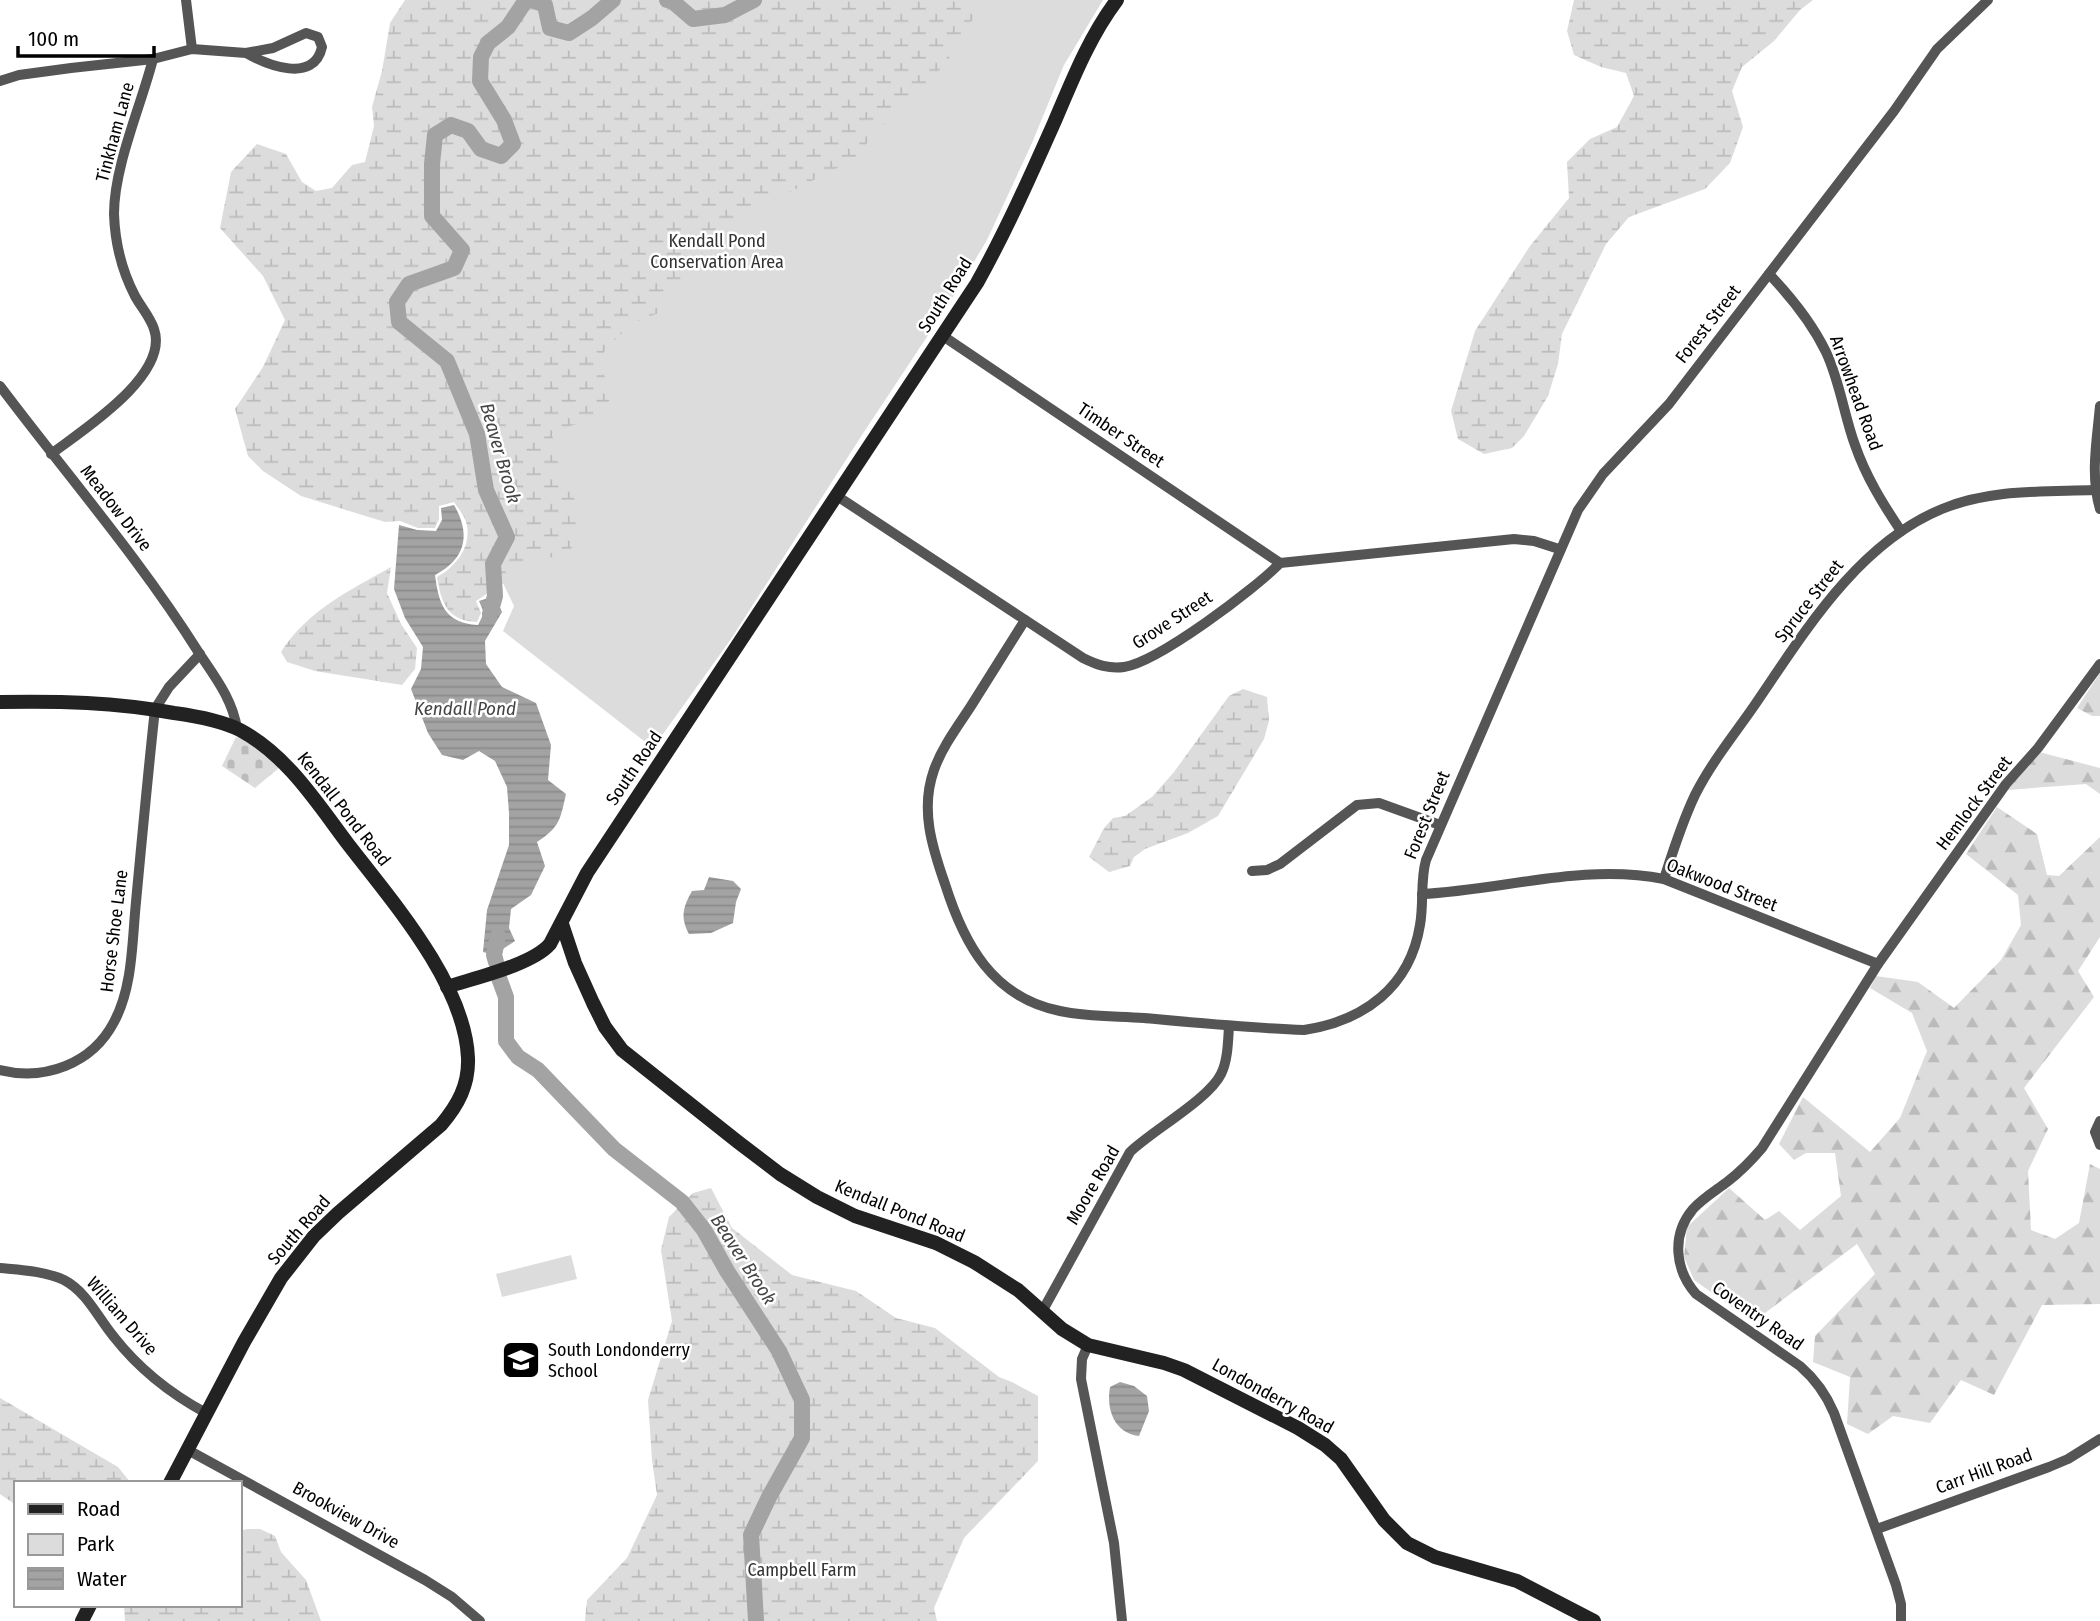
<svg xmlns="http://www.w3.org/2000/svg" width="2100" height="1621" font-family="'Fira Sans Condensed',sans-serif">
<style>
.green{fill:#dcdcdc}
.forest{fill:url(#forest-firs)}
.wetland{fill:url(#wetland-marsh)}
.cemetery{fill:url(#cemetery-stones)}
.water{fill:url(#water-rules)}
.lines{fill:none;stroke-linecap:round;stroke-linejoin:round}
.river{stroke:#a3a3a3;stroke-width:16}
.street{stroke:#555;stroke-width:10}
.secondary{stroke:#222;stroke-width:14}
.labels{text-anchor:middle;stroke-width:5;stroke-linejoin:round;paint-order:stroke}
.street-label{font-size:18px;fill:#000;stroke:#fff}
.park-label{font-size:18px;fill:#333;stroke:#fff}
.poi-label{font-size:18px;fill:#000;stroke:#fff;text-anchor:start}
.water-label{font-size:19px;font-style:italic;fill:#444;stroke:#fff}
</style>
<defs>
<pattern id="forest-firs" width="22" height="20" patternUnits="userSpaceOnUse" patternTransform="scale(1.75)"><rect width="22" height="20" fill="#dcdcdc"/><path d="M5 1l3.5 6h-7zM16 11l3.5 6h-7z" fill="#bbb"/></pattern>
<pattern id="wetland-marsh" width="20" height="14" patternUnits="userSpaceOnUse" patternTransform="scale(1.75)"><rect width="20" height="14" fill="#dcdcdc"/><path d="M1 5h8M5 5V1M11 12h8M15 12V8" fill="none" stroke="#bbb"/></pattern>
<pattern id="cemetery-stones" width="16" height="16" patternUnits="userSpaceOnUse" patternTransform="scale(1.75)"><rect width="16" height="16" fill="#dcdcdc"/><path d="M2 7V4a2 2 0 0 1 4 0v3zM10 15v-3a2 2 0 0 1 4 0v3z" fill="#bbb"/></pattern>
<pattern id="water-rules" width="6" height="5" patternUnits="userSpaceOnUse" patternTransform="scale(1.75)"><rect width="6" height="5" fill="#a3a3a3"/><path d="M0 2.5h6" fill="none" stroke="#8b8b8b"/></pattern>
</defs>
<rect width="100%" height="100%" fill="#fff"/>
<!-- green -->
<g class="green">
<polygon points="768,0 1103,0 1064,65 1032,143 987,240 948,305 862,435 731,639 653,748 503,631 514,606 502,581 452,282"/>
<polygon points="571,1255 577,1279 502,1297 496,1274"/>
</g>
<!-- forest -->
<g class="forest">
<polygon points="2100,673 2100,716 2092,716 2077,708"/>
<polygon points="2039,752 2100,768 2100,794 2086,784 2007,790"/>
<polygon points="1997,807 2037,834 2047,875 2059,876 2100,837 2100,937 2078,971 2094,997 2024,1088 2048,1129 2028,1171 2031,1230 2055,1239 2079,1223 2090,1164 2100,1169 2100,1304 2042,1305 1994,1395 1961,1380 1930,1423 1893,1416 1868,1434 1847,1424 1850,1377 1813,1362 1815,1336 1875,1274 1857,1244 1753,1322 1694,1280 1684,1257 1687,1227 1729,1188 1765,1220 1779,1211 1800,1230 1841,1196 1835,1153 1806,1153 1794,1160 1779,1144 1803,1097 1870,1152 1900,1118 1927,1051 1912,1013 1870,988 1876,976 1918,982 1954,1008 2001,960 2021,925 2018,895 1966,854"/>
</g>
<!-- wetland -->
<g class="wetland">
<path d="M405 0H987L957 41 950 57 931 81 912 101 876 131 855 159 776 199 720 237 686 269 659 313 633 323 606 348 598 366 615 393 596 418 573 425 552 434 560 472 577 504 580 521 574 545 565 555 540 559 476 601 481 613 477 622C448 621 441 603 437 577 456 567 473 545 466 522 464 515 458 508 454 502L439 506V519L435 528H418L400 521 385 522 301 496 263 471 248 456 235 409 263 367 285 320 263 276 220 228 231 172 257 144 286 154 302 182 316 191 332 188 352 165 365 162 374 126 372 107 382 71 390 23Z"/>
<polygon points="1574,0 1813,0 1800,10 1774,41 1742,67 1732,91 1743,127 1730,163 1705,189 1629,217 1606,244 1562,334 1558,364 1548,396 1524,436 1512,448 1484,454 1458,439 1451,411 1475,331 1530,246 1569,198 1567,162 1590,139 1617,127 1634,96 1626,73 1601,67 1574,55 1567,31"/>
<path d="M391 567 387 593 401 624 417 648 415 669 402 685 315 671 287 662 281 652C308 610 349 591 391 567Z"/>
<polygon points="1243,689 1267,697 1269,721 1264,739 1218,816 1188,833 1145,849 1134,857 1130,866 1109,872 1089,857 1104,828 1113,818 1125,816 1152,797 1174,772 1229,696"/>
<polygon points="711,1188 732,1228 792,1275 856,1291 896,1318 935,1328 999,1377 1012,1382 1038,1396 1038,1461 964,1538 934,1608 937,1621 585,1621 587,1600 627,1558 657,1495 652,1460 648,1400 672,1321 661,1250 669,1217 693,1193"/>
<polygon points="0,1398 118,1467 131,1483 16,1483 16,1505 0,1494"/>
<polygon points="247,1529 260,1529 275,1536 281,1552 306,1580 321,1621 125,1621 124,1605 240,1605 240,1531"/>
</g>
<!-- cemetery -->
<polygon class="cemetery" points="236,737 252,743 280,767 255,788 222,766"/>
<!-- water -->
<g class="water">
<path d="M454 505C471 534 466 559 435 575 439 605 445 623 478 625L484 613 479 601 495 596 502 612 485 641 486 664 502 687 536 703 551 745 548 780 566 794C560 820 560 827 537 842L545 866 531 895 511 909 509 928 515 941 494 955 483 952 487 910 509 845V813L507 787 495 761 479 751 463 760 442 755 428 733 411 689 421 669 423 647 405 618 394 589 399 525 417 530 436 531 442 520 441 508Z"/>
<path d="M709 877 733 881 741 889 736 902 733 923 711 933 689 934C680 917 683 907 692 891L704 890Z"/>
<path d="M1120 1382 1134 1386 1147 1396 1149 1411 1139 1436C1114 1433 1106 1409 1110 1387Z"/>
</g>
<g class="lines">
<!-- river -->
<g class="river">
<polyline points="533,0 545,5 550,28 569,33 592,18 613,0"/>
<polyline points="667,0 672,1 693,19 725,15 754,0"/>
<polyline points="490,614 495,596 493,564 507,537 486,490 477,434 447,361 399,322 397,302 409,284 454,268 462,250 432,216 432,164 435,135 451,125 468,131 481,149 501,156 513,144 504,120 480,81 481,57 488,43 508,27 526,0"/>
<polyline points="496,962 494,955 498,936"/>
<polyline points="499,978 506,997 506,1041 518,1057 538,1070 614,1149 682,1202 704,1230 727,1271 779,1351 802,1400 802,1438 769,1497 751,1535 756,1621"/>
</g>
<!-- street -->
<g class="street">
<polyline points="186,0 192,49"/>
<path d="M0 81 19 75 71 68 153 59 192 49 246 53 273 48 306 33 318 37 322 47C314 84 267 65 246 53"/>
<path d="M1769 274C1791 297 1812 323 1826 352 1840 382 1844 415 1855 445 1866 477 1883 504 1901 531"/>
<polyline points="943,336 1280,563"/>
<path d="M0 386C67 475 140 559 199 653 215 677 233 700 237 729"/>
<path d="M2100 406C2097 440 2090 475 2100 509"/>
<path d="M51 454C83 430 170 375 154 329 150 317 141 307 135 296 122 271 115 243 114 214 114 166 141 106 153 59"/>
<path d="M837 496 1083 658C1097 665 1109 669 1124 667 1158 662 1255 589 1280 563L1514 539 1534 541 1559 549"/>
<path d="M1025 620C1007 649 989 677 971 706 958 726 942 747 934 770 920 809 932 847 945 884 964 944 992 997 1060 1011 1087 1017 1116 1016 1144 1018 1198 1023 1250 1028 1304 1030 1364 1021 1410 987 1420 925 1424 903 1420 881 1426 860L1578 510 1603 474 1669 404 1894 111 1937 49 1988 0"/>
<polyline points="1252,871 1267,870 1280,864 1357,805 1379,803 1440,825"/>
<path d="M1664 879C1673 851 1682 822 1695 795 1711 763 1734 735 1754 706 1804 633 1857 544 1942 509 1990 489 2044 492 2094 490"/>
<path d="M1422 894C1503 890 1583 863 1664 879L1878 964"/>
<path d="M0 1070C45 1081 92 1064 114 1022 133 987 132 941 136 902 142 838 148 773 155 709L169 687 200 654"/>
<polyline points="2100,1121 2095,1132 2100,1145"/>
<path d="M0 1268C21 1270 45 1271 64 1280 87 1292 98 1318 114 1337 139 1369 171 1394 206 1413"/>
<path d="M1043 1310 1130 1152C1153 1130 1209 1099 1221 1074 1228 1060 1228 1041 1229 1026"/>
<polyline points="1088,1345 1082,1359 1081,1379 1114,1543 1122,1621"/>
<polyline points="188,1450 425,1580 452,1597 480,1621"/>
<polyline points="1877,1529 2049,1467 2068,1459 2100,1439"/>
<path d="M1901 1621V1604L1896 1585 1834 1413C1826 1394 1815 1379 1800 1366L1696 1294C1675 1270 1671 1235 1693 1209 1702 1199 1715 1191 1727 1182 1740 1172 1751 1161 1762 1148L1878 964 2006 784 2038 748 2100 664"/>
</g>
<!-- secondary -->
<g class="secondary">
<path d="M0 702C60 701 114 702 174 713 196 716 220 720 240 730 287 755 317 803 348 844 392 901 465 984 468 1058 469 1085 458 1105 441 1125L338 1213 314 1236 281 1278 244 1342 170 1483"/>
<polyline points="562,924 575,963 593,1003 605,1027 622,1050 738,1142 780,1174 817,1197 855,1216 936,1243 974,1262 1018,1290 1062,1329 1088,1345 1164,1363 1184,1370 1298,1428 1325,1445 1341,1459 1384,1520 1407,1543 1435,1557 1517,1581 1594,1621"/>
<path d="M447 987C474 978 532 965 550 944L587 873 977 283C1006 231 1030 177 1054 123 1072 81 1089 37 1117 0"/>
<polyline points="82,1621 90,1605"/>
</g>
</g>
<!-- icons -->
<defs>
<g id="school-square" transform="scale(2.0125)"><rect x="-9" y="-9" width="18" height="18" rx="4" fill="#000" stroke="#fff"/><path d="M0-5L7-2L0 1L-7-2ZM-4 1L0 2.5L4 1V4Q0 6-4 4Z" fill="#fff"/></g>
</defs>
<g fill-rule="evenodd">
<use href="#school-square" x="521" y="1360"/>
</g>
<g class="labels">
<!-- street labels -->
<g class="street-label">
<text transform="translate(115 132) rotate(-75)" y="6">Tinkham Lane</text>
<text transform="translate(945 295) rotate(-58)" y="6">South Road</text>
<text transform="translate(1708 324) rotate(-52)" y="6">Forest Street</text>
<text transform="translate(1856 393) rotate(70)" y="6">Arrowhead Road</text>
<text transform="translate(1121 435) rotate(34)" y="6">Timber Street</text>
<text transform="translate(116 508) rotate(52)" y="6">Meadow Drive</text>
<text transform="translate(1809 601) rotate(-52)" y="6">Spruce Street</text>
<text transform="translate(1172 620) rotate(-33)" y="6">Grove Street</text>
<text transform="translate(634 768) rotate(-56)" y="6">South Road</text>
<text transform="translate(1974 803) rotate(-53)" y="6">Hemlock Street</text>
<text transform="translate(344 809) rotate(52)" y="6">Kendall Pond Road</text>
<text transform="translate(1427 815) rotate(-68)" y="6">Forest Street</text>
<text transform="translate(1722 885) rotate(21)" y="6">Oakwood Street</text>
<text transform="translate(114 931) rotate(-83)" y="6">Horse Shoe Lane</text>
<text transform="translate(1093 1185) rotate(-60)" y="6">Moore Road</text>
<text transform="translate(900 1211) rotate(22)" y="6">Kendall Pond Road</text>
<text transform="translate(299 1230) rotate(-49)" y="6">South Road</text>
<text transform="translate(122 1316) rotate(49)" y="6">William Drive</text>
<text transform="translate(1758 1316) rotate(35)" y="6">Coventry Road</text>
<text transform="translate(1273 1396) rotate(29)" y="6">Londonderry Road</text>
<text transform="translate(1984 1471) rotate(-20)" y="6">Carr Hill Road</text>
<text transform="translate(346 1515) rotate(29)" y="6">Brookview Drive</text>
</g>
<!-- park labels -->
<g class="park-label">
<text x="717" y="247">Kendall Pond<tspan x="717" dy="21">Conservation Area</tspan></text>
<text x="802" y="1576">Campbell Farm</text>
</g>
<!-- poi labels -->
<g class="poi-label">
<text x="548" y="1356">South Londonderry<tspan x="548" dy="21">School</tspan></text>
</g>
<!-- water labels -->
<g class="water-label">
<text transform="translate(501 453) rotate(74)" y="7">Beaver Brook</text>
<text x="465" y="715">Kendall Pond</text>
<text transform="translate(744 1259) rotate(57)" y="7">Beaver Brook</text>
</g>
</g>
<!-- legend -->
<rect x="14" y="1481" width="228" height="126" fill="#ffffff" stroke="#999999" stroke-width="2"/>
<rect x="28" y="1504" width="35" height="10" fill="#222222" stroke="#999999" stroke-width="2"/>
<text x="77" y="1516" font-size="21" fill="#000000">Road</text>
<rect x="28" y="1534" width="35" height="21" fill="#dcdcdc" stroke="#999999" stroke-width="2"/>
<text x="77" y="1551" font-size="21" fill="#000000">Park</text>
<rect x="28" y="1568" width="35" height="21" fill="url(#water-rules)" stroke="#999999" stroke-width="2"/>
<text x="77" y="1586" font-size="21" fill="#000000">Water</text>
<!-- scale -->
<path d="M18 46v10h136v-10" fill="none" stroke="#000000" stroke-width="3.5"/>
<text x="28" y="46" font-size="21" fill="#000000" stroke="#ffffff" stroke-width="5" paint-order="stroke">100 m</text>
</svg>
